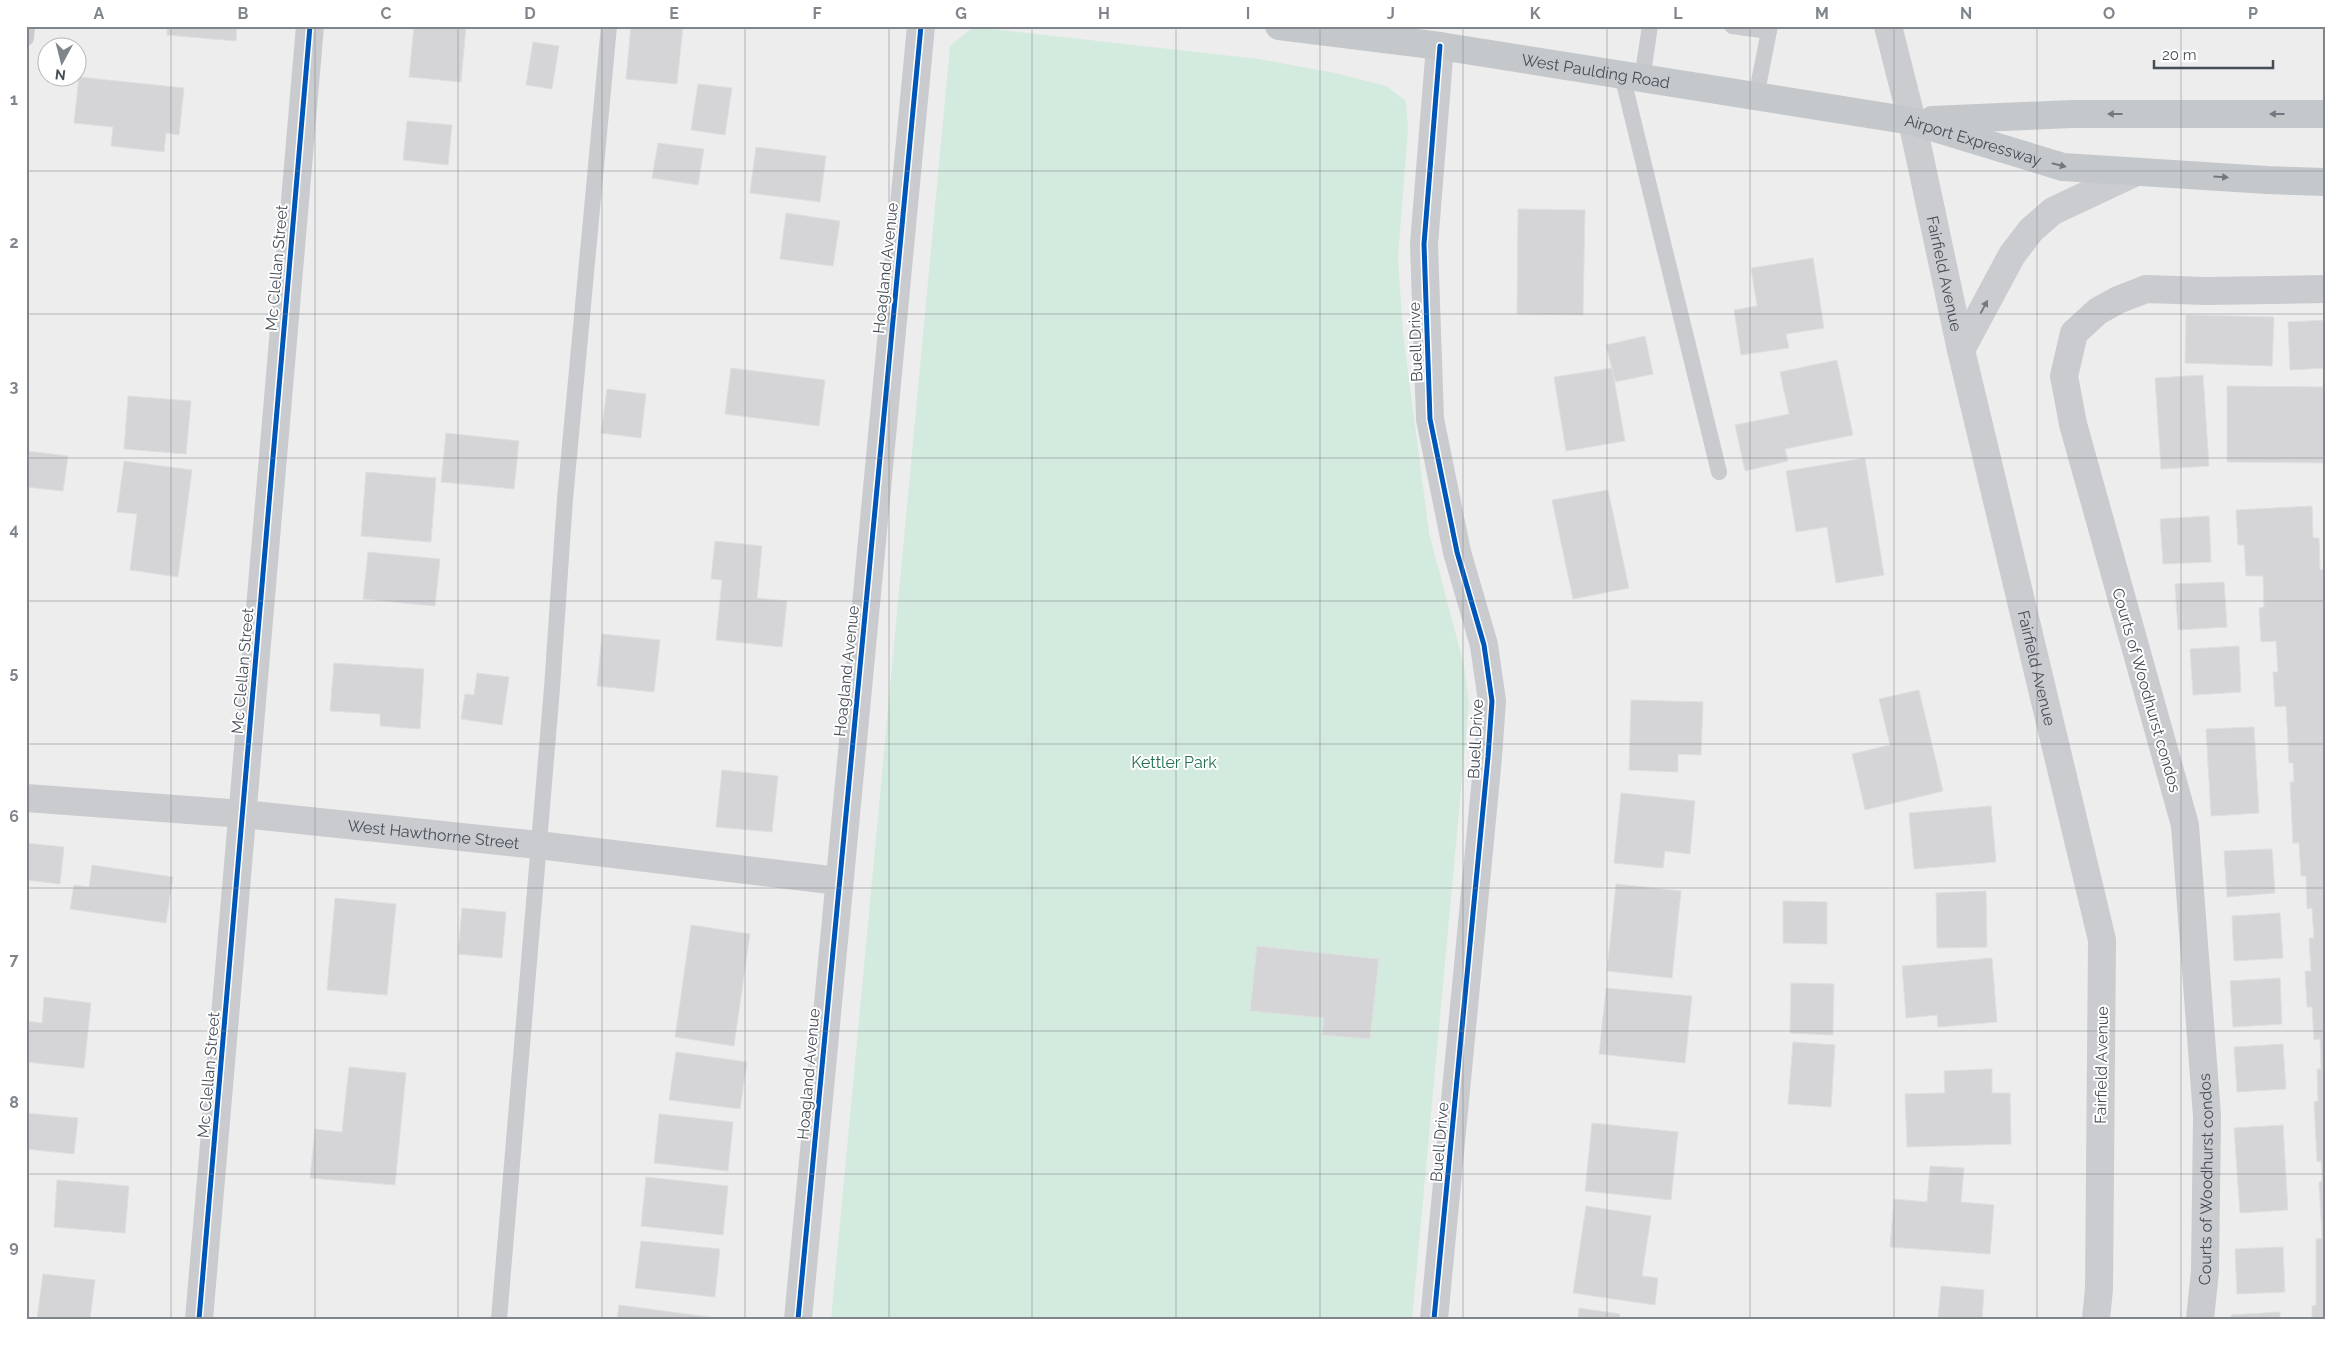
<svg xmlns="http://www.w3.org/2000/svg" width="2352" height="1345" font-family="Raleway,sans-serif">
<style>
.green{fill:#d3ebdf}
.building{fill:#d5d5d7;stroke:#dedfe0}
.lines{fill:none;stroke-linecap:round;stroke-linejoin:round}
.service{stroke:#c9cbce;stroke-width:16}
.minor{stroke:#c9cbce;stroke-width:28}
.secondary{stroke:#cacccf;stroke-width:28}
.primary{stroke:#c5c8cb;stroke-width:28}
.cycleway-casing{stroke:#fff;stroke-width:8}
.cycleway{stroke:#0057b8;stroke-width:5}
.oneway{fill:#727880}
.oneway2{fill:#747981}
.grid{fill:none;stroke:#80858c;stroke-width:1;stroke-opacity:0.55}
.labels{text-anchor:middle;stroke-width:4;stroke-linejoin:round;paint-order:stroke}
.street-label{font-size:16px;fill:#464d57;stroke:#fff}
.park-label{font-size:16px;fill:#1f7051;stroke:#fff}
.neatline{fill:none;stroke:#80858c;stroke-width:2}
.grid-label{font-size:16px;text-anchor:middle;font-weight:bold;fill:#80858c}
</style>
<rect width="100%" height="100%" fill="#ededed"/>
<!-- green -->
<polygon class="green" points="973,27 1259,59 1335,73 1386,86 1406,101 1408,129 1398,257 1403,333 1429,533 1464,665 1469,704 1412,1319 831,1319 950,46"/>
<!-- building -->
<g class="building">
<polygon points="167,26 237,26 236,41 167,35"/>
<polygon points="414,26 466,26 461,82 409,77"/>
<polygon points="631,26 683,26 677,84 626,79"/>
<polygon points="533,42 559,46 552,89 526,85"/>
<polygon points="79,77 184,88 179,135 166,133 164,152 111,146 113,127 74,123"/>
<polygon points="698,84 732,88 725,135 691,130"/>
<polygon points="407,121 452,125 448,165 403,160"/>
<polygon points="658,143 704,149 698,185 652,178"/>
<polygon points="756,147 826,156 820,202 750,193"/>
<polygon points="1518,209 1585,210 1583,315 1517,314"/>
<polygon points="786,213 840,221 833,266 780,259"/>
<polygon points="1813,258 1824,328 1786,334 1789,348 1741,355 1734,310 1757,306 1751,268"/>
<polygon points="2186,315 2274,317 2272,366 2185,363"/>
<polygon points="2326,320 2326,368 2290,370 2288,322"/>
<polygon points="1645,336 1653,374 1615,382 1606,345"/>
<polygon points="1837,360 1853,435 1785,449 1788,461 1745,471 1735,425 1789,414 1780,372"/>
<polygon points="731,368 825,380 819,426 725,414"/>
<polygon points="1612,368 1625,441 1566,451 1554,377"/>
<polygon points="2203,375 2209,466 2161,469 2155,378"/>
<polygon points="2227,386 2326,387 2326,463 2227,462"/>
<polygon points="607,389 646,394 641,438 601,433"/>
<polygon points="128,396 191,401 186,454 124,449"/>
<polygon points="446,433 519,441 514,489 441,482"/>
<polygon points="26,451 68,456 63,491 26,487"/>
<polygon points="1865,458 1884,575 1836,583 1827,527 1796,532 1786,471"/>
<polygon points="124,461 192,470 178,577 130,570 137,514 117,512"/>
<polygon points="366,472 436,478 431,542 361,536"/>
<polygon points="1608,490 1629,588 1573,599 1552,500"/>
<polygon points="2312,506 2313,538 2319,538 2320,570 2326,569 2326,1319 2312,1319 2312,1306 2316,1305 2316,1239 2322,1238 2319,1182 2322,1181 2321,1161 2317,1162 2314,1102 2318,1101 2317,1069 2321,1069 2320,1039 2314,1040 2312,1007 2307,1007 2305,971 2311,971 2309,938 2314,938 2312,908 2307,909 2306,876 2301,876 2299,843 2293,843 2290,782 2294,782 2293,763 2289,763 2286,706 2275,707 2273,672 2278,672 2276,641 2261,642 2259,608 2264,607 2263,576 2246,576 2244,545 2238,545 2236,510"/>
<polygon points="2209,516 2211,562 2163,564 2160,519"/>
<polygon points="715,541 762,546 757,598 787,601 782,647 716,640 722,580 711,579"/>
<polygon points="368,552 440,559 435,606 363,599"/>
<polygon points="2224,582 2227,627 2178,630 2175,584"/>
<polygon points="602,634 660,640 654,692 597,686"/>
<polygon points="2239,646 2241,692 2193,695 2190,649"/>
<polygon points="334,663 424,669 420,729 380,726 380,714 330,711"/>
<polygon points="477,673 509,677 502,725 461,719 465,694 474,695"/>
<polygon points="1919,690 1943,791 1865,810 1852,754 1890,745 1879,699"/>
<polygon points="1631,700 1703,702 1701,755 1678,754 1678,772 1629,770"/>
<polygon points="2254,727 2259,813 2211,816 2206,729"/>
<polygon points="722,770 778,776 772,832 716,827"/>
<polygon points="1621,793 1695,801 1690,854 1665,851 1663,868 1614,863"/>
<polygon points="1991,806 1996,862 1914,869 1909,813"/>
<polygon points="26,843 64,847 60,884 26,880"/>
<polygon points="2272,849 2275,893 2227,897 2224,851"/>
<polygon points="92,865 173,877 166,923 70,909 74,885 89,887"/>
<polygon points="1616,884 1681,891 1672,978 1607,971"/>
<polygon points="1986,891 1987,947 1937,948 1936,893"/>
<polygon points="335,898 396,904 387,995 327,990"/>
<polygon points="1783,901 1827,902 1827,944 1783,943"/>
<polygon points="462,908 506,912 502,958 458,954"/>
<polygon points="2280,913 2283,958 2234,961 2232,916"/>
<polygon points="691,925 750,934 734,1046 675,1037"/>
<polygon points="1257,946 1379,959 1370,1039 1322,1035 1324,1018 1250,1011"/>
<polygon points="1992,958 1997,1022 1938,1027 1937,1015 1906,1018 1902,966"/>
<polygon points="2280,978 2282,1024 2233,1027 2230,981"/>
<polygon points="1791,983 1834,984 1833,1035 1790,1033"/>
<polygon points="1606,988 1692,996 1685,1063 1599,1054"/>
<polygon points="44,997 91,1003 84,1068 26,1062 28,1021 42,1023"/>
<polygon points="1793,1042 1835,1045 1831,1107 1788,1104"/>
<polygon points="2283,1044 2286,1089 2237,1092 2234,1047"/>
<polygon points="676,1052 747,1062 740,1109 669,1100"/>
<polygon points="349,1067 406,1073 395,1185 310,1178 315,1129 342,1132"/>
<polygon points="1992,1069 1992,1093 2010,1093 2011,1144 1907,1147 1905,1094 1945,1093 1944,1071"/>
<polygon points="26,1113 78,1118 74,1154 26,1149"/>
<polygon points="659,1114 733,1122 728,1171 654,1163"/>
<polygon points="1592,1123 1678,1132 1671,1200 1585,1191"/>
<polygon points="2283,1125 2288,1210 2240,1213 2234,1128"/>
<polygon points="1930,1166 1964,1168 1961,1202 1994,1205 1990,1254 1890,1247 1894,1199 1927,1202"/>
<polygon points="646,1177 728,1186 723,1235 641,1226"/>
<polygon points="57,1180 129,1186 125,1233 54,1227"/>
<polygon points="1586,1206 1651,1216 1642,1276 1658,1278 1655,1305 1573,1293"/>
<polygon points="641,1241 720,1249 715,1297 635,1288"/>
<polygon points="2283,1247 2285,1292 2237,1294 2235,1249"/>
<polygon points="43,1274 95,1280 90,1319 37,1319"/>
<polygon points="1941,1286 1984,1290 1982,1319 1938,1319"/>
<polygon points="619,1305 724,1319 617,1319"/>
<polygon points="1579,1308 1620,1314 1619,1319 1578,1319"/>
<polygon points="2280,1312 2280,1319 2231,1319 2231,1315"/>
</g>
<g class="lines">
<!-- service -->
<g class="service">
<polyline points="1732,26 1769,31"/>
<polyline points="26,38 27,26"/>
<polyline points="1622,75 1719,472"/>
<polyline points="1642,79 1650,26"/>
<polyline points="1756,97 1770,26"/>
<polyline points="499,1319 552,688 565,499 609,26"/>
</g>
<!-- minor -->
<g class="minor">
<path id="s1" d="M26 798 243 814 538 845 838 881"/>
<polyline points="199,1319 310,26"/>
<polyline points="798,1319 921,26"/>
<polyline points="1434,1319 1488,757 1492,701 1484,645 1457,552 1430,419 1424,244 1440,46"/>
<path id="s2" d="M2200 1319 2205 1271 2207 1116 2185 825 2073 424 2064 376 2074 333 2098 311 2118 300 2146 289 2206 291 2326 289"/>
</g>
<!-- secondary -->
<g class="secondary">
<path id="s3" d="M1888 26 1912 121 1961 350 2102 940 2099 1289 2096 1319"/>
<polyline points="1961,350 2012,255 2031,230 2053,211 2136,172"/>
</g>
<!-- primary -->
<g class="primary">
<path id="s4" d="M1279 26 1440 46 1912 121 2063 167 2267 180 2326 182"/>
<polyline points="1932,120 2072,114 2326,114"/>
</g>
<!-- cycleway casing -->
<g class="cycleway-casing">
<g id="cycleway">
<polyline points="199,1319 310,26"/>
<polyline points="798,1319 921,26"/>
<polyline points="1434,1319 1488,757 1492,701 1484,645 1457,552 1430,419 1424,244 1440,46"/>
</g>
</g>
<!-- cycleway -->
<use href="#cycleway" class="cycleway"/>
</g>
<!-- one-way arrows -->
<defs><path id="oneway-solid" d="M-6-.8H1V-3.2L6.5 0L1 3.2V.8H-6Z" transform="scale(1.25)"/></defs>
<g class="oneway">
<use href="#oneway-solid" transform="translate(2115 114) rotate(180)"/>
<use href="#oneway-solid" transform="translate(2277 114) rotate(180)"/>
<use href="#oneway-solid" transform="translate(2059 165) rotate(14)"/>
<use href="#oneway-solid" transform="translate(2221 177) rotate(4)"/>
</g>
<use class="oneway2" href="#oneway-solid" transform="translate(1984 307) rotate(-62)"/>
<!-- grid -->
<path class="grid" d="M171 26V1319M315 26V1319M458 26V1319M602 26V1319M745 26V1319M889 26V1319M1032 26V1319M1176 26V1319M1320 26V1319M1463 26V1319M1607 26V1319M1750 26V1319M1894 26V1319M2037 26V1319M2181 26V1319M26 171H2326M26 314H2326M26 458H2326M26 601H2326M26 744H2326M26 888H2326M26 1031H2326M26 1174H2326"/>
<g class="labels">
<!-- street labels -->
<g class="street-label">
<text dy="6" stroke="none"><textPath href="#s4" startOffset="320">West Paulding Road</textPath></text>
<text dy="6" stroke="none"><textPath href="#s4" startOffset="704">Airport Expressway</textPath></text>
<text transform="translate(276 268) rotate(-85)" y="6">Mc Clellan Street</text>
<text transform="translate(885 268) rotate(-84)" y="6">Hoagland Avenue</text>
<text dy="6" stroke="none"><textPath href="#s3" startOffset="254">Fairfield Avenue</textPath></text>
<text transform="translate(1415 342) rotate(-92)" y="6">Buell Drive</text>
<text dy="6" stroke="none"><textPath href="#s3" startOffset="659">Fairfield Avenue</textPath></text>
<text transform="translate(242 671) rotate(-85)" y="6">Mc Clellan Street</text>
<text transform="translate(846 671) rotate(-84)" y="6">Hoagland Avenue</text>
<text transform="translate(2147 690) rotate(74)" y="6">Courts of Woodhurst condos</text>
<text transform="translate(1475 739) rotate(-87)" y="6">Buell Drive</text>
<text dy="6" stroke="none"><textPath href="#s1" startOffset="409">West Hawthorne Street</textPath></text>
<text transform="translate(2101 1065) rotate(-89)" y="6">Fairfield Avenue</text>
<text transform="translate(808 1074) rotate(-85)" y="6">Hoagland Avenue</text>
<text transform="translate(208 1075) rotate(-85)" y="6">Mc Clellan Street</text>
<text transform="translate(1439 1142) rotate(-85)" y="6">Buell Drive</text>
<text dy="6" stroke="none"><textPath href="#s2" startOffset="140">Courts of Woodhurst condos</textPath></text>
</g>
<!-- park labels -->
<g class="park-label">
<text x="1174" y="768">Kettler Park</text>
</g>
</g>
<!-- border -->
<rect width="2352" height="1345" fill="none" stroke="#ffffff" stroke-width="55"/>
<!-- north arrow -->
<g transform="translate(62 62) rotate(187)"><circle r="24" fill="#ffffff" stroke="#b5b8bc"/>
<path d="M0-4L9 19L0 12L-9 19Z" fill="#80858c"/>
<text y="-8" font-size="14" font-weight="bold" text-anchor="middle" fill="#464d57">N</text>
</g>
<!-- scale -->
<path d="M2154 60v8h119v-8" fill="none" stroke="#464d57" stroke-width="2.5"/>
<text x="2162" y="60" font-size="15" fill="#464d57" stroke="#ffffff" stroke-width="4" paint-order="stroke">20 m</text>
<rect x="28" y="28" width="2296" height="1290" class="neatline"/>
<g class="grid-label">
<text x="99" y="19">A</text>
<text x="243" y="19">B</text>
<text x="386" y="19">C</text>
<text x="530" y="19">D</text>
<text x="674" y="19">E</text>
<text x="817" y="19">F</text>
<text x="961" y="19">G</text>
<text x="1104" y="19">H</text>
<text x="1248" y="19">I</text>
<text x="1391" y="19">J</text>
<text x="1535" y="19">K</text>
<text x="1678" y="19">L</text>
<text x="1822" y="19">M</text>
<text x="1966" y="19">N</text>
<text x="2109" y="19">O</text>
<text x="2253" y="19">P</text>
<text x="14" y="105">1</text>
<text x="14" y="248">2</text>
<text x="14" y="392">3</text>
<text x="14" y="535">4</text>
<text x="14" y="678">5</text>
<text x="14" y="822">6</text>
<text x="14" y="965">7</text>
<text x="14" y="1108">8</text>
<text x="14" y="1252">9</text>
</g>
</svg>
